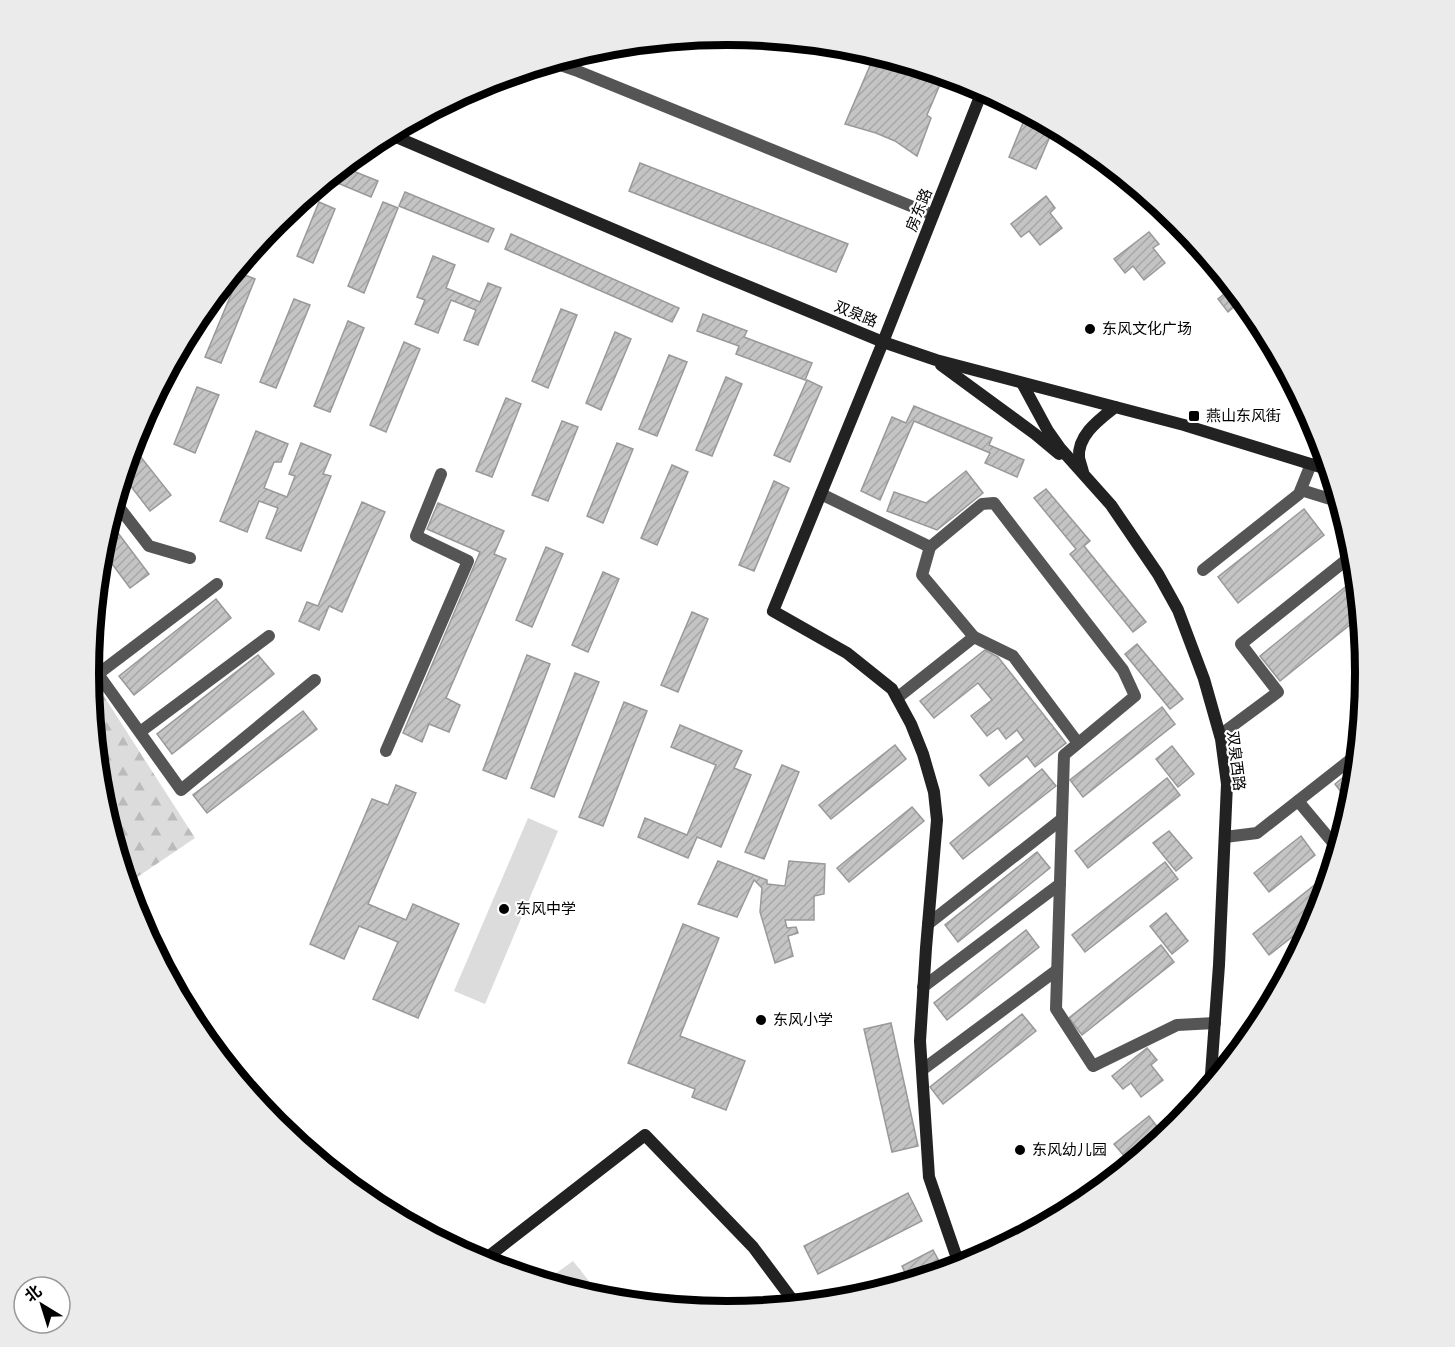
<svg xmlns="http://www.w3.org/2000/svg" width="1455" height="1347" font-family="'DejaVu Sans','Noto Sans SC',sans-serif">
<style>
.green{fill:#dcdcdc}
.forest{fill:url(#forest-firs)}
.park{fill:url(#park-tufts)}
.building{fill:url(#building-hatch);stroke:#999;stroke-width:1.5}
.lines{fill:none;stroke-linecap:round;stroke-linejoin:round}
.street{stroke:#555;stroke-width:12}
.secondary{stroke:#222;stroke-width:12}
.poi-dot{fill:#000;stroke:#fff;stroke-width:2}
.labels{text-anchor:middle;stroke-width:4.5;stroke-linejoin:round;paint-order:stroke}
.street-label{font-size:15px;fill:#000;stroke:#fff}
.poi-label{font-size:15px;fill:#000;stroke:#fff;text-anchor:start}
.rim{fill:none;stroke:#000;stroke-width:8}
</style>
<defs>
<pattern id="forest-firs" width="22" height="20" patternUnits="userSpaceOnUse" patternTransform="scale(1.5)"><rect width="22" height="20" fill="#dcdcdc"/><path d="M5 1l3.5 6h-7zM16 11l3.5 6h-7z" fill="#bbb"/></pattern>
<pattern id="park-tufts" width="24" height="20" patternUnits="userSpaceOnUse" patternTransform="scale(1.5)"><rect width="24" height="20" fill="#dcdcdc"/><path d="M3 7l-1-3M5 7V3M7 7l1-3M15 17l-1-3M17 17v-4M19 17l1-3" fill="none" stroke="#bbb"/></pattern>
<pattern id="building-hatch" width="6" height="6" patternUnits="userSpaceOnUse" patternTransform="scale(1.5)"><rect width="6" height="6" fill="#c4c4c4"/><path d="M-1 1l2-2M0 6l6-6M5 7l2-2" fill="none" stroke="#a7a7a7"/></pattern>
</defs>
<rect width="100%" height="100%" fill="#fff"/>
<!-- green -->
<polygon class="green" points="528,818 558,831 485,1004 454,991"/>
<!-- forest -->
<polygon class="forest" points="89,673 195,838 127,884 101,798"/>
<!-- park -->
<polygon class="park" points="573,1261 604,1300 544,1282"/>
<!-- building -->
<g class="building">
<polygon points="875,54 944,75 927,115 931,118 917,156 895,141 876,133 845,124"/>
<polygon points="1027,113 1054,127 1036,169 1009,157"/>
<polygon points="640,163 848,244 836,272 629,191"/>
<polygon points="343,167 378,181 371,197 328,179"/>
<polygon points="405,192 494,229 488,242 399,206"/>
<polygon points="1046,196 1055,208 1050,213 1062,228 1040,245 1029,231 1021,237 1011,224"/>
<polygon points="319,202 335,209 313,263 297,256"/>
<polygon points="383,202 398,208 364,293 348,286"/>
<polygon points="1149,232 1159,244 1153,248 1165,263 1144,280 1133,266 1125,273 1114,259"/>
<polygon points="511,234 679,308 672,322 505,249"/>
<polygon points="433,256 455,265 446,288 480,302 488,283 501,288 478,345 464,340 476,310 451,300 438,333 415,324 425,300 417,297"/>
<polygon points="240,273 255,279 221,363 205,357"/>
<polygon points="1233,287 1255,313 1247,319 1236,305 1228,312 1218,299"/>
<polygon points="294,299 310,305 276,388 260,382"/>
<polygon points="561,309 577,315 548,388 532,381"/>
<polygon points="703,314 747,331 744,337 812,363 805,380 736,354 739,346 697,331"/>
<polygon points="348,321 364,328 330,412 314,406"/>
<polygon points="615,332 631,339 601,410 586,403"/>
<polygon points="404,342 420,349 386,432 370,425"/>
<polygon points="669,355 687,362 657,436 639,429"/>
<polygon points="726,377 742,384 712,456 696,450"/>
<polygon points="807,380 822,387 790,462 774,455"/>
<polygon points="197,387 219,395 195,453 174,444"/>
<polygon points="506,398 521,404 492,477 476,471"/>
<polygon points="914,406 992,438 989,445 1024,460 1017,477 985,463 990,453 914,421 880,500 861,491 892,417 906,423"/>
<polygon points="562,421 578,427 548,501 532,495"/>
<polygon points="256,431 288,444 281,462 274,462 264,488 287,497 295,476 289,474 301,443 331,455 323,474 331,476 301,551 266,538 278,508 259,501 247,532 220,521"/>
<polygon points="617,443 633,449 603,523 587,516"/>
<polygon points="132,446 171,495 150,511 123,476"/>
<polygon points="672,465 688,472 657,545 641,538"/>
<polygon points="966,471 983,493 937,530 887,511 894,492 926,503"/>
<polygon points="774,481 789,488 754,571 739,565"/>
<polygon points="1046,489 1090,541 1084,546 1146,622 1133,632 1070,554 1076,549 1034,498"/>
<polygon points="362,502 385,512 342,612 329,606 319,630 299,621 307,602 318,606"/>
<polygon points="438,503 504,531 494,554 506,559 446,698 460,705 449,732 429,724 422,742 403,733 480,552 427,529"/>
<polygon points="1304,509 1324,535 1238,603 1218,577"/>
<polygon points="109,521 149,574 130,588 101,549"/>
<polygon points="546,547 563,554 532,627 516,620"/>
<polygon points="1355,561 1361,616 1280,681 1260,656 1355,579 1346,568"/>
<polygon points="603,572 619,579 588,652 572,645"/>
<polygon points="216,599 231,618 134,695 119,676"/>
<polygon points="692,612 708,619 678,692 661,685"/>
<polygon points="1137,644 1183,699 1170,709 1125,654"/>
<polygon points="985,650 998,657 1066,743 1035,767 1027,756 989,786 980,775 1024,740 1017,730 1006,739 998,728 987,736 971,716 992,700 978,683 934,718 920,701"/>
<polygon points="258,655 274,674 172,754 157,734"/>
<polygon points="527,655 550,664 506,779 483,770"/>
<polygon points="575,673 599,682 554,797 531,788"/>
<polygon points="624,702 647,711 603,826 579,817"/>
<polygon points="1162,707 1175,724 1083,797 1070,780"/>
<polygon points="303,711 317,729 207,813 193,795"/>
<polygon points="680,725 742,751 734,768 751,775 721,847 697,837 688,858 638,837 645,818 687,835 716,765 671,747"/>
<polygon points="895,745 906,759 831,819 819,805"/>
<polygon points="1172,746 1194,774 1178,787 1156,759"/>
<polygon points="782,765 799,772 764,859 745,852"/>
<polygon points="1357,766 1354,798 1352,806 1335,784"/>
<polygon points="1042,769 1056,786 963,859 950,843"/>
<polygon points="1167,778 1180,795 1088,868 1075,851"/>
<polygon points="396,785 416,793 368,904 406,920 413,904 459,924 418,1018 373,999 398,942 359,926 344,959 310,944 372,799 388,805"/>
<polygon points="912,807 924,821 849,882 837,868"/>
<polygon points="1169,831 1192,858 1176,871 1153,843"/>
<polygon points="1301,836 1315,855 1269,892 1254,873"/>
<polygon points="1037,852 1050,868 958,942 945,925"/>
<polygon points="718,861 767,880 767,884 785,886 789,861 825,864 824,894 814,896 814,920 785,920 787,928 796,927 798,933 788,936 793,956 775,963 760,912 762,888 754,880 737,917 698,904"/>
<polygon points="1165,862 1178,879 1085,952 1072,935"/>
<polygon points="1332,871 1318,918 1310,932 1306,926 1269,955 1253,934"/>
<polygon points="1166,913 1188,941 1172,954 1150,926"/>
<polygon points="683,924 719,938 680,1036 745,1061 726,1110 692,1097 695,1089 628,1063"/>
<polygon points="1026,930 1039,947 947,1020 934,1003"/>
<polygon points="1161,945 1174,962 1082,1035 1069,1018"/>
<polygon points="1022,1014 1036,1031 943,1104 930,1087"/>
<polygon points="1265,1018 1259,1029 1254,1034 1250,1029"/>
<polygon points="891,1023 918,1146 892,1152 864,1029"/>
<polygon points="1147,1048 1157,1060 1151,1065 1163,1080 1141,1097 1131,1083 1123,1089 1112,1076"/>
<polygon points="1149,1116 1158,1128 1153,1133 1160,1142 1139,1159 1132,1151 1125,1157 1114,1144"/>
<polygon points="908,1193 922,1221 818,1274 804,1246"/>
<polygon points="1079,1204 1080,1206 1026,1235 1025,1233"/>
<polygon points="933,1250 945,1272 910,1283 902,1266"/>
<polygon points="849,1295 852,1300 836,1302"/>
</g>
<g class="lines">
<!-- street -->
<g class="street">
<polyline points="552,62 575,70 933,215"/>
<polyline points="1301,490 1340,502"/>
<polyline points="821,494 930,547 982,504 994,503 1123,670 1135,696 1064,755 1056,1009 1093,1066 1177,1025 1215,1023"/>
<polyline points="115,502 149,546 190,558"/>
<polyline points="1203,570 1299,494 1311,464"/>
<polyline points="217,584 98,674 181,790 315,680"/>
<polyline points="974,637 1013,656 1078,743"/>
<polyline points="897,698 974,637 922,575 930,547"/>
<polyline points="140,732 269,636"/>
<polyline points="1220,735 1278,692 1241,644 1355,553"/>
<polyline points="386,751 468,561 416,536 441,474"/>
<polyline points="1298,801 1339,850"/>
<polyline points="1225,837 1257,833 1359,753"/>
<polyline points="928,924 1062,819"/>
<polyline points="923,987 1060,884"/>
<polyline points="922,1070 1057,970"/>
</g>
<!-- secondary -->
<g class="secondary">
<polyline points="389,134 716,273 883,342 936,360 1184,425 1330,470"/>
<polyline points="941,365 1035,434 1059,454"/>
<polyline points="1022,383 1048,431 1060,448 1111,505 1158,574 1178,610 1204,679 1221,739 1227,784 1219,965 1210,1088"/>
<path d="M1083 472C1082 468 1080 462 1079 458 1077 435 1100 419 1115 407"/>
<polyline points="480,1263 645,1135 753,1247 797,1306"/>
<polyline points="960,1267 929,1177 920,1041 926,948 937,820 934,792 923,754 911,724 892,689 847,653 773,611 883,342 983,89"/>
</g>
</g>
<!-- markers -->
<g class="poi-dot">
<circle cx="1090" cy="329" r="6"/>
<rect x="1188" y="410" width="12" height="12" rx="3"/>
<circle cx="504" cy="909" r="6"/>
<circle cx="761" cy="1020" r="6"/>
<circle cx="1020" cy="1150" r="6"/>
</g>
<g class="labels">
<!-- street labels -->
<g class="street-label">
<text transform="translate(919 210) rotate(-68)" y="5">房东路</text>
<text transform="translate(856 314) rotate(22)" y="5">双泉路</text>
<text transform="translate(1236 761) rotate(83)" y="5">双泉西路</text>
</g>
<!-- poi labels -->
<g class="poi-label">
<text x="1102" y="334">东风文化广场</text>
<text x="1206" y="421">燕山东风街</text>
<text x="516" y="914">东风中学</text>
<text x="773" y="1025">东风小学</text>
<text x="1032" y="1155">东风幼儿园</text>
</g>
</g>
<!-- crop -->
<path d="M0 0H1455V1347H0ZM99 673a628 628 0 1 1 1256 0a628 628 0 1 1-1256 0Z" fill="#ebebeb" fill-rule="evenodd"/>
<path class="rim" d="M99 673a628 628 0 1 1 1256 0a628 628 0 1 1-1256 0Z"/>
<!-- north arrow -->
<g transform="translate(42 1305) rotate(322)"><circle r="28" fill="#ffffff" stroke="#999999" stroke-width="1.5"/>
<path d="M0-4.5L10 22L0 15L-10 22Z" fill="#000000"/>
<text y="-9" font-size="16" font-weight="bold" text-anchor="middle" fill="#000000">北</text>
</g>
</svg>
